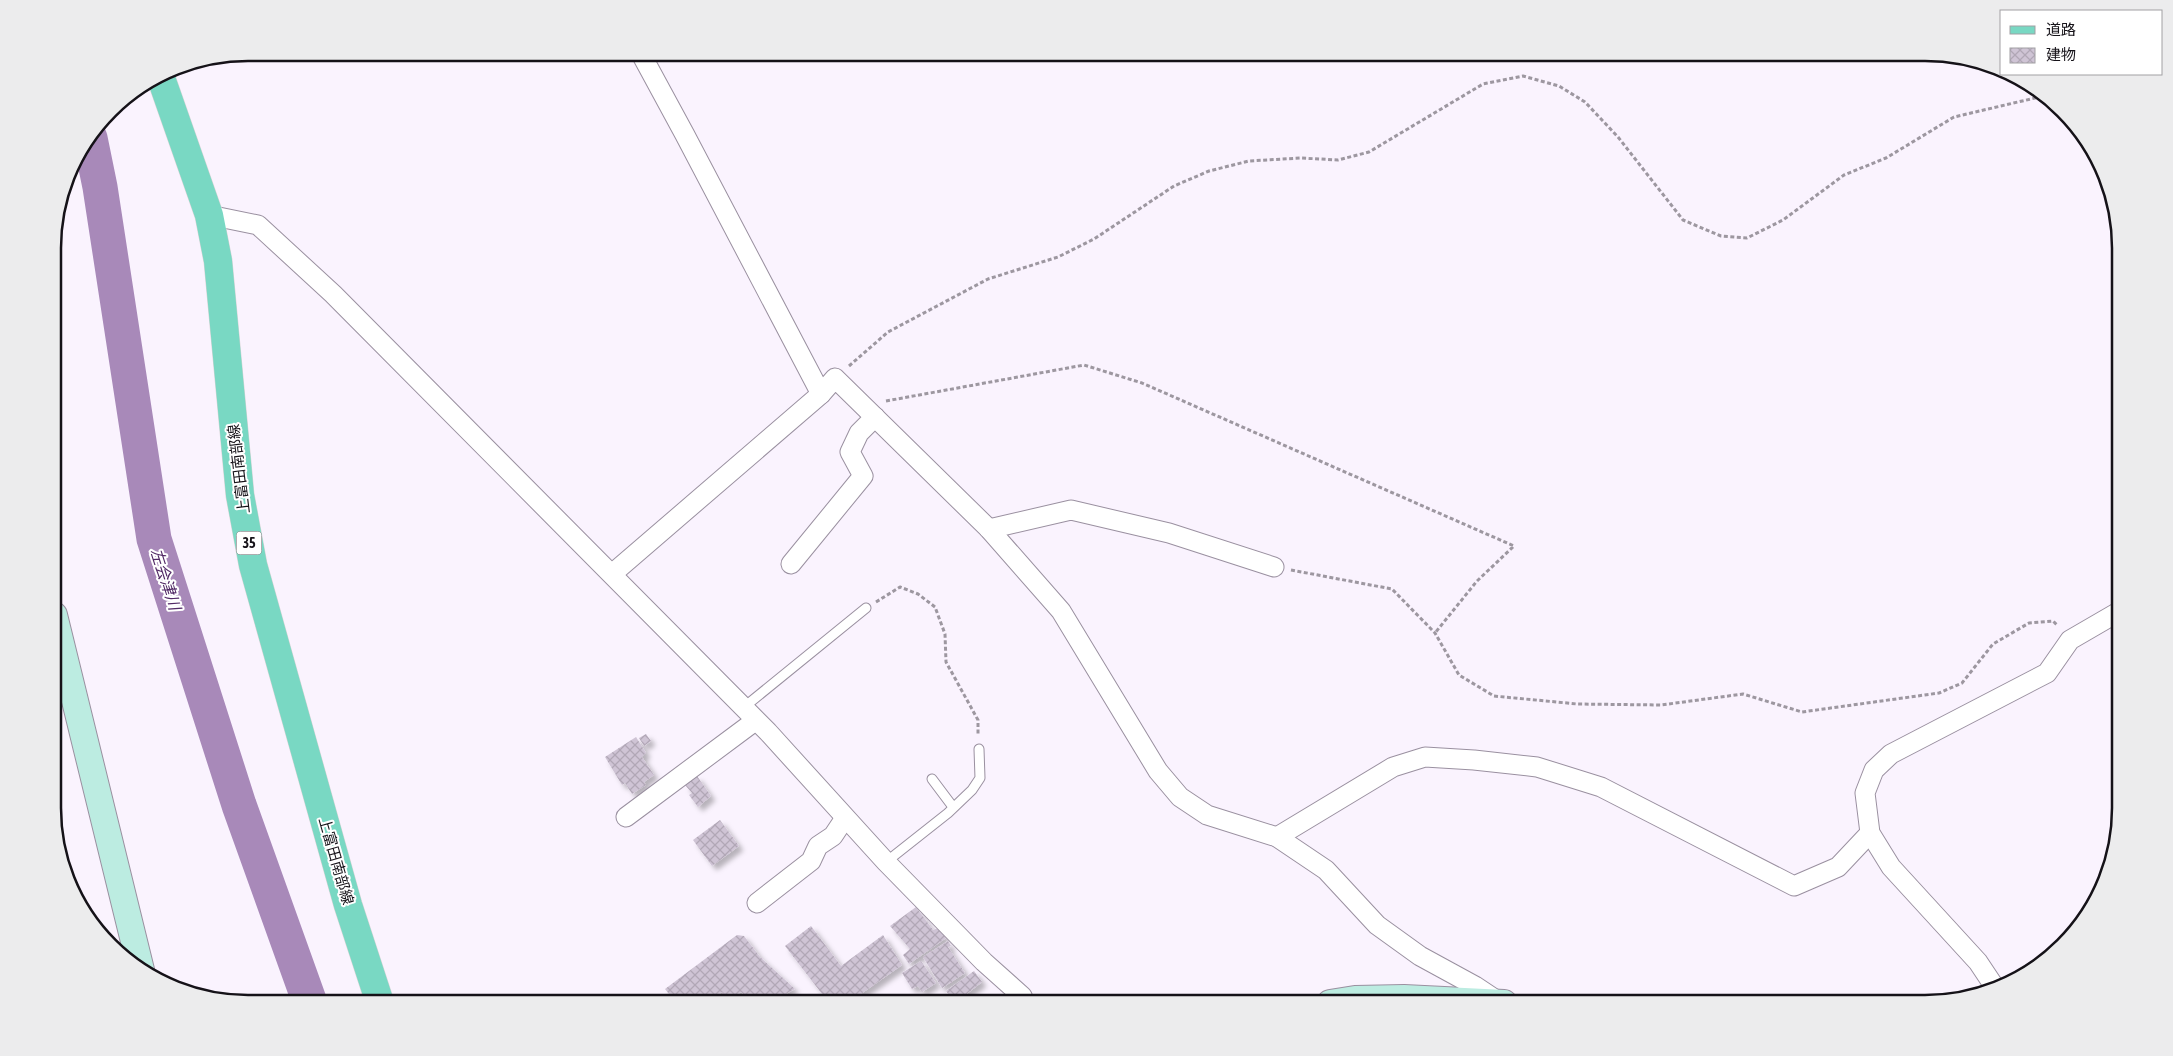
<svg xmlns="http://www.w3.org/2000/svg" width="2173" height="1056" font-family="'Asap Condensed','Noto Sans JP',sans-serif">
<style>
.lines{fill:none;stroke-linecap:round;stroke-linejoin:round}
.river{stroke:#a889b9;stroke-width:35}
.building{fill:url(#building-cross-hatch);filter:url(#shadow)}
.lane-casing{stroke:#9a90a0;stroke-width:11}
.street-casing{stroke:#9a90a0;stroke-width:21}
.secondary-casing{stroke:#9a90a0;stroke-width:28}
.primary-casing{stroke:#d5d4d5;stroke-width:29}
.path{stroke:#9d97a0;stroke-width:3;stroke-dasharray:4 2.5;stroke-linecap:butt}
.lane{stroke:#fff;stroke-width:9}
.street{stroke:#fff;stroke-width:19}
.secondary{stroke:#bcece1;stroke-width:26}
.primary{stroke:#79d8c3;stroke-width:28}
.labels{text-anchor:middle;stroke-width:4;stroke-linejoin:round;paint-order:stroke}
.shield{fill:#fff;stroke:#5b595d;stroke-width:1}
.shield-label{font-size:14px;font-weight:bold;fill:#151218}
.street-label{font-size:15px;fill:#151218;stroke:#fff}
.water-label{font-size:16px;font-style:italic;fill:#512965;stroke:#fff}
.rim{fill:none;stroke:#151218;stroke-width:2.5}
</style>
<defs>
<pattern id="building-cross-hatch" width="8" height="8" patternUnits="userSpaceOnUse" patternTransform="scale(1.25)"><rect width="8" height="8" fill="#cfc4d5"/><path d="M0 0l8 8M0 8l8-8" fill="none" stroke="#b1a7b6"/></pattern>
<filter id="shadow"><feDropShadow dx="4.5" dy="4.5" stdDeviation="2.5" flood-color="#0004"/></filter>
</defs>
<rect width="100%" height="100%" fill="#faf3fe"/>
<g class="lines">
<!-- river -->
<polyline class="river" points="90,138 100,187 154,539 239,805 310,1003"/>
</g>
<!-- building -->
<g class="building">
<polygon points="646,734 651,741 644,746 639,738"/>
<polygon points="636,737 646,753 642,757 654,775 644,782 646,785 632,794 625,783 622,785 605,757"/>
<polygon points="697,776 711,796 698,807 689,795 692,793 685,785"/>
<polygon points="720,820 739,846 712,866 693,840"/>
<polygon points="916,907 933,930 938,928 946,938 909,964 903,955 910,949 890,926"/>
<polygon points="811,926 841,966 883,935 902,965 848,1003 829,1003 785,946"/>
<polygon points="737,935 744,936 760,957 795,989 769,1003 753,1003 741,992 729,1000 722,992 705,1003 676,1003 665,989"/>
<polygon points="948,941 951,946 948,947 965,973 942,988 923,957"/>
<polygon points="921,961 936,983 922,992 918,986 912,989 902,973"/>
<polygon points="974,971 982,982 955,1003 946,991"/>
<polygon points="991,995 992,1003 967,1003"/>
</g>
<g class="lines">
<!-- lane casing -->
<g class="lane-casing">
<g id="lane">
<polyline points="743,708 866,608"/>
<polyline points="932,779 953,807"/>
<polyline points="886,862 948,813 972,790 980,778 979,749"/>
</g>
</g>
<!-- street casing -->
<g class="street-casing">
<g id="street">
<polyline points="640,52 685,135 821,394"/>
<polyline points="209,215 258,225 333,294 768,732 886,862 984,962 1022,996 1025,1003"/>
<polyline points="989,529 1071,510 1169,533 1274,567"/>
<polyline points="791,564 863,476 850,452 859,433 875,417"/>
<polyline points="612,574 821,394 835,378 989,529 1061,611 1158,771 1180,797 1207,815 1277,837 1326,870 1377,925 1420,956 1475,986 1499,1002"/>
<polyline points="626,817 755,721"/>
<polyline points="1277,837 1393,767 1425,757 1474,760 1537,767 1601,787 1794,886 1838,867 1870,833"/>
<polyline points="757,903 811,861 818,846 833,836 845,818"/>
<polyline points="1996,989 1978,962 1891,867 1870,833 1865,793 1874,770 1891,754 2047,673 2070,640 2120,611"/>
</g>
</g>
<!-- secondary casing -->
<g class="secondary-casing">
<g id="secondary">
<polyline points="54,615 141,970"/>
<polyline points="1330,1003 1355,999 1404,998 1504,1003"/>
</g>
</g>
<!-- primary casing -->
<g class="primary-casing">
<polyline id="primary" points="160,75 209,215 218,261 240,495 253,565 348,905 380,1003"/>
</g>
<!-- path -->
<g class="path">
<polyline points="849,366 888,332 988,279 1058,257 1094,239 1174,186 1209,171 1249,161 1301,158 1338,160 1369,152 1483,84 1523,76 1559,86 1585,102 1618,137 1683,220 1721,236 1747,238 1783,220 1844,175 1886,158 1954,117 2035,98 2045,94"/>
<polyline points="886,401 1084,365 1142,383 1514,546 1477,581 1435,633"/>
<polyline points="1291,570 1392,589 1435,633 1459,675 1494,696 1577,704 1661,705 1743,694 1802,712 1939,693 1962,683 1993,644 2029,623 2053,621 2058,626"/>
<polyline points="876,602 900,587 918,594 935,607 945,634 946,662 978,720 978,736"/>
</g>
<!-- lane -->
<use href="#lane" class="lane"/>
<!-- street -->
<use href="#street" class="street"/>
<!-- secondary -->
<use href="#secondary" class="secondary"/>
<!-- primary -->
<use href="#primary" class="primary"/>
</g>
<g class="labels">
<!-- shield labels -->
<rect class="shield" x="236.5" y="531.5" width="25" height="23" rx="4"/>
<g class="shield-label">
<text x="249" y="548">35</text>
</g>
<!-- street labels -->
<g class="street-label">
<text transform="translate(239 469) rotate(-97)" y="5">上富田南部線</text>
<text transform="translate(336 861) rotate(74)" y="5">上富田南部線</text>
</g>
<!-- water labels -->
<g class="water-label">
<text transform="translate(166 579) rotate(72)" y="6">左会津川</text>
</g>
</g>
<!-- crop -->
<path d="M0 0H2173V1056H0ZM248 61H1925A187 187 0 0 1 2112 248V808A187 187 0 0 1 1925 995H248A187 187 0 0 1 61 808V248A187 187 0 0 1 248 61Z" fill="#ececed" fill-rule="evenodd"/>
<path class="rim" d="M248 61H1925A187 187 0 0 1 2112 248V808A187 187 0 0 1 1925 995H248A187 187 0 0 1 61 808V248A187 187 0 0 1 248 61Z"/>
<!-- legend -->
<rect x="2000" y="10" width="162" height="65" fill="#ffffff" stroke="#a1a0a3"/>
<rect x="2010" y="26" width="25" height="8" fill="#79d8c3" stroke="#a1a0a3"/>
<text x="2046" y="35" font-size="15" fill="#151218">道路</text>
<rect x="2010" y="48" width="25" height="15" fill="url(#building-cross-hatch)" stroke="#a1a0a3"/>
<text x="2046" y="60" font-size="15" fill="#151218">建物</text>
</svg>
